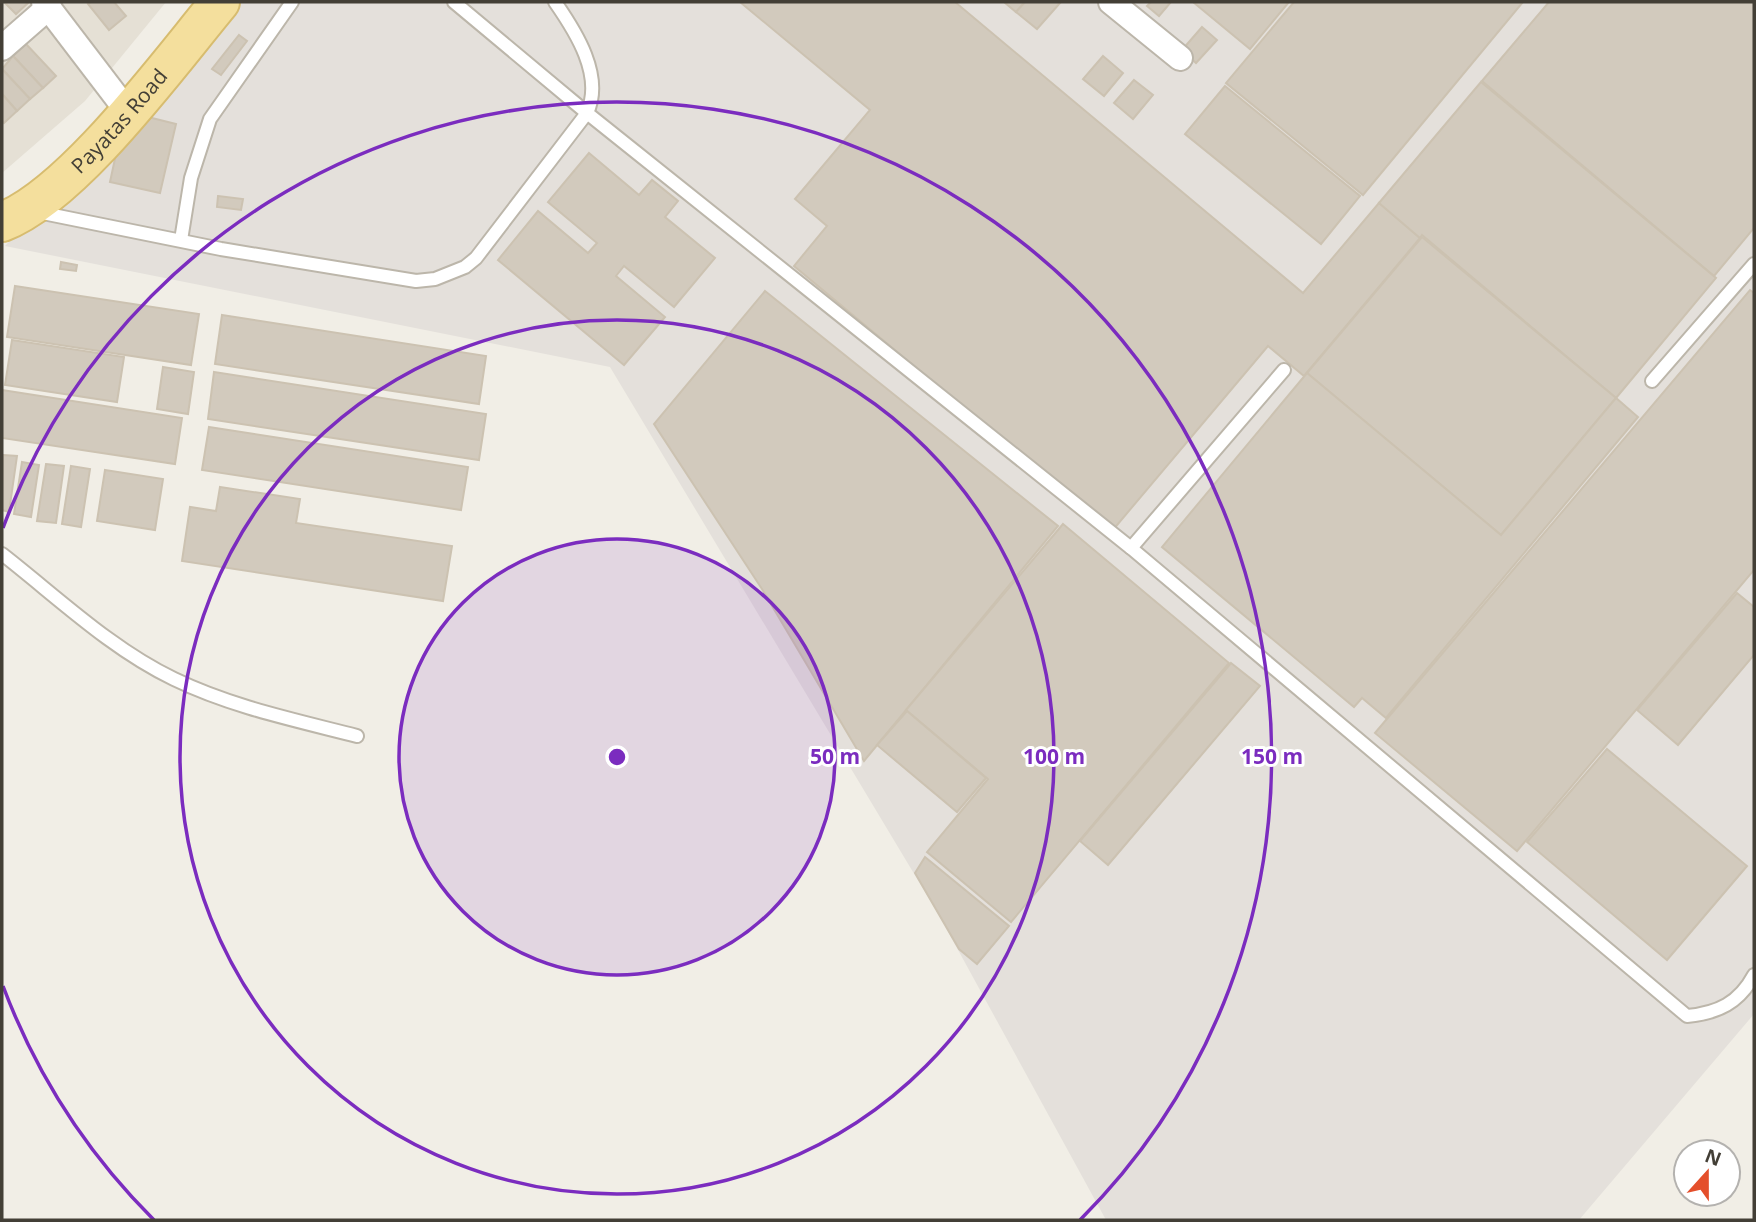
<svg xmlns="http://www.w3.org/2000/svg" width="1756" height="1222" font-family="'Open Sans',sans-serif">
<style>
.residential{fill:#e5e0d5}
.industrial{fill:#e4e0db}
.building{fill:#d2cabd;stroke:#ccc2b1;stroke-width:2}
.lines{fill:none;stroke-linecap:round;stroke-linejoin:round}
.service-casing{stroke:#bcb6aa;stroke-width:16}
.minor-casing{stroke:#bcb6aa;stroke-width:28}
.primary-casing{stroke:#d7bc6f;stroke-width:42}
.service{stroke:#fff;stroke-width:12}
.minor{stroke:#fff;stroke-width:24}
.primary{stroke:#f4df9d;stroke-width:38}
.ring{fill:none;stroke:#7b2cbf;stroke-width:3.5}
.labels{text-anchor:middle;stroke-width:6;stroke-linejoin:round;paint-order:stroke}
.street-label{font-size:21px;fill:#433f36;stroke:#fff}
.centre{fill:#7b2cbf;stroke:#fff;stroke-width:3.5}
.ring-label{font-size:21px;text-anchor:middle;font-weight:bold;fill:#7b2cbf;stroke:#fff;stroke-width:6;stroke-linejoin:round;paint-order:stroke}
</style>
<rect width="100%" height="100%" fill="#f1eee6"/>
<!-- residential -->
<polygon class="residential" points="2,2 166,2 85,101 2,173"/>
<!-- industrial -->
<polygon class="industrial" points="234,2 1754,2 1754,1014 1579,1220 1106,1220 940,917 610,367 5,246"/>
<!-- building -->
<g class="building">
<polygon points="4,2 27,2 28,3 16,14"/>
<polygon points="91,2 114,2 126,16 109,30 88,4"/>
<polygon points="740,2 955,2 1303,293 1379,203 1420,238 1304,376 1268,346 1112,531 794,266 827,226 795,199 870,110"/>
<polygon points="1004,2 1025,2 1016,12"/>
<polygon points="1025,2 1058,2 1060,3 1037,29 1016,12"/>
<polygon points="1151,2 1171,2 1159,16 1147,6"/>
<polygon points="1193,2 1289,2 1250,49"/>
<polygon points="1294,2 1523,2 1363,195 1226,83"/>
<polygon points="1549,2 1754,2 1754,228 1714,276 1482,81"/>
<polygon points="1202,27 1217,40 1196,63 1182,50"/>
<polygon points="239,35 247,41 221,75 212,69"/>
<polygon points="26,44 56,76 43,88 13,56"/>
<polygon points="13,56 43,88 30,99 2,69"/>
<polygon points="1103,56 1123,73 1104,96 1083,79"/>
<polygon points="2,69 30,99 17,111 2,94"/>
<polygon points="1134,80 1153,95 1133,119 1114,103"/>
<polygon points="1481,82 1716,278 1616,398 1422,235 1420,238 1379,203"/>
<polygon points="1225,86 1360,196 1321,244 1185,134"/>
<polygon points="2,94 17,111 4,123 2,120"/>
<polygon points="140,115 176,124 160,193 110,182 119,140"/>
<polygon points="589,153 639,195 652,180 678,201 665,217 715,258 674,307 624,266 616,276 665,317 624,365 498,260 538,211 588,253 597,243 548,202"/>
<polygon points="218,196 243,199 241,210 217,207"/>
<polygon points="1422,237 1616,398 1501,535 1307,373"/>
<polygon points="61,262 77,265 76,271 60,269"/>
<polygon points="15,286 199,314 191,365 7,337"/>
<polygon points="1750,290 1754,293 1754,570 1517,851 1375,733"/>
<polygon points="765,291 1058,526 864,761 762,589 654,424"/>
<polygon points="222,315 486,356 479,404 215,364"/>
<polygon points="12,340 124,357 117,402 5,385"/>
<polygon points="163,367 194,372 188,414 157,409"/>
<polygon points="214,372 486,414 479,460 208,419"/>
<polygon points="1307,373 1501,535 1616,398 1638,417 1386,718 1362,698 1354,707 1162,547"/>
<polygon points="2,390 182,418 175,464 2,438"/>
<polygon points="209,427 468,467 461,510 202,470"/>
<polygon points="3,455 17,456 9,512 2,510"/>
<polygon points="22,462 39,465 31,517 14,514"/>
<polygon points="46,464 64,466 56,523 37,521"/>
<polygon points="71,466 90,469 81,527 62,524"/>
<polygon points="105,470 163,479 155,530 97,521"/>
<polygon points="220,487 300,499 296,523 452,546 443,601 182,561 190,507 216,511"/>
<polygon points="1063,524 1229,663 1011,922 927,852 988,779 906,710"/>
<polygon points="1737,593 1754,607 1754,655 1678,745 1637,710"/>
<polygon points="1231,663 1260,686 1108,865 1080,841"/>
<polygon points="907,711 986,778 957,812 877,745"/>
<polygon points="1607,749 1747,866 1667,960 1527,842"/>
<polygon points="925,857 1009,926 977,964 959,949 915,873"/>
</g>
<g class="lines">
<!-- service casing -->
<g class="service-casing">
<g id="service">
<path d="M454 2 587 113 1131 548 1687 1016C1718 1013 1739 1003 1754 975"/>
<path d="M38 212 221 249 416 281 435 279 465 267 476 258 587 113C604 76 576 32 555 2"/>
<polyline points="181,240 191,178 210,119 292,2"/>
<polyline points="1652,381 1754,264"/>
<polyline points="1131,548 1284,370"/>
<path d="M2 554C56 596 111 649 174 679 232 707 295 720 357 736"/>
</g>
</g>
<!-- minor casing -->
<g class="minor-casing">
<g id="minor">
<polyline points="44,2 128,112"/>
<polyline points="1111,2 1180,58"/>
<polyline points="2,48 49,7"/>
</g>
</g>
<!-- primary casing -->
<g class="primary-casing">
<g id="primary">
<path id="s1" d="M2 222C73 195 170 62 220 2"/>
</g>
</g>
<!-- service -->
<use href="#service" class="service"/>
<!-- minor -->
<use href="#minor" class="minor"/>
<!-- primary -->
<use href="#primary" class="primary"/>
</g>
<!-- distance rings -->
<circle cx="617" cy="757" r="218" fill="#7b2cbf" fill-opacity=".12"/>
<g class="ring">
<circle cx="617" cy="757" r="218"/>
<circle cx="617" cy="757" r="437"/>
<path d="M154 1220A655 655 0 0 1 3 986M3 528A655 655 0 1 1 1080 1220"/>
</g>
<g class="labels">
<!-- street labels -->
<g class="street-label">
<text dy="7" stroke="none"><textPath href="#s1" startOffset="156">Payatas Road</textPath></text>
</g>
</g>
<circle cx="617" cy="757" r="10" class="centre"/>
<g class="ring-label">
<text x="835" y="764">50 m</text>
<text x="1054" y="764">100 m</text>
<text x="1272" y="764">150 m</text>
</g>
<!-- border -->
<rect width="1756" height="1222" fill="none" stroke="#433f36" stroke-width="7"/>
<!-- north arrow -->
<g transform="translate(1707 1173) rotate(21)"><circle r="33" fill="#ffffff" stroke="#b4b2af" stroke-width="2"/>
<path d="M0-5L12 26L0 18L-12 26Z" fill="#e44f2b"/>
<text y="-10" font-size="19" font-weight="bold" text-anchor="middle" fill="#433f36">N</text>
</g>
</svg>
